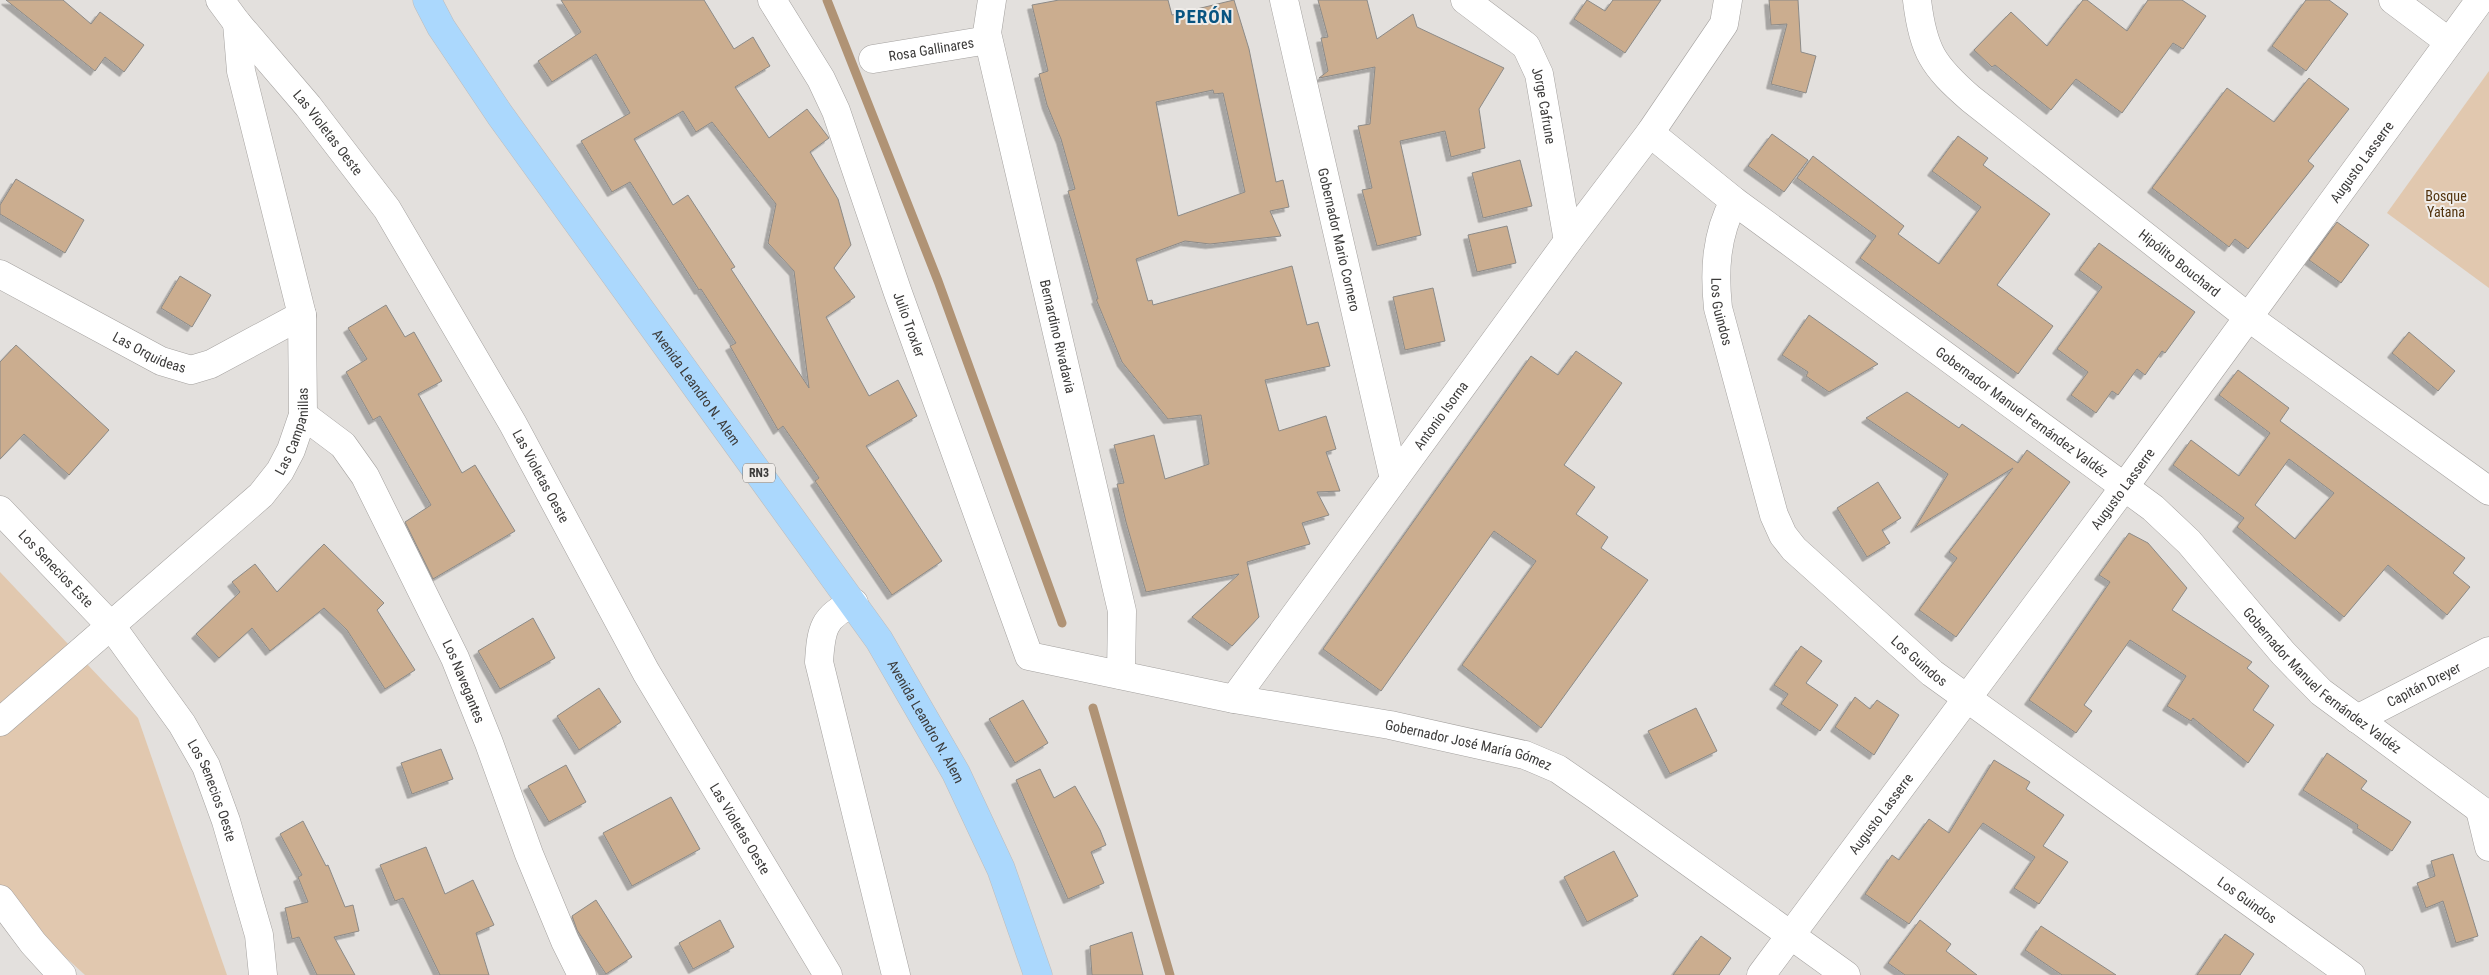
<svg xmlns="http://www.w3.org/2000/svg" width="2489" height="975" font-family="'Roboto Condensed',sans-serif">
<style>
.green{fill:#e1c8af}
.lines{fill:none;stroke-linecap:round;stroke-linejoin:round}
.stream{stroke:#b09375;stroke-width:9}
.building{fill:#cbad8f;stroke:#8c8a87;fill-rule:evenodd;filter:url(#shadow)}
.minor-casing{stroke:#a4a19f;stroke-width:29}
.highway-casing{stroke:#bdbcbc;stroke-width:29}
.minor{stroke:#fff;stroke-width:28}
.highway{stroke:#abd8fd;stroke-width:28}
.labels{text-anchor:middle;stroke-width:4;stroke-linejoin:round;paint-order:stroke}
.shield{fill:#f0edea;stroke:#72706f;stroke-width:1}
.shield-label{font-size:12px;font-weight:bold;fill:#3c3b3a}
.street-label{font-size:14px;fill:#3c3b3a;stroke:#f0edea}
.park-label{font-size:14px;fill:#52330d;stroke:#f0edea}
.district-label{font-size:19px;font-weight:bold;letter-spacing:1px;fill:#085481;stroke:#f0edea}
</style>
<defs>
<filter id="shadow"><feDropShadow dx="-4.5" dy="4.5" stdDeviation="0" flood-color="#0004"/></filter>
</defs>
<rect width="100%" height="100%" fill="#e3e0dd"/>
<!-- green -->
<g class="green">
<polygon points="2489,71 2489,288 2387,213"/>
<polygon points="0,572 138,718 227,975 85,975 0,897"/>
</g>
<g class="lines">
<!-- stream -->
<g class="stream">
<polyline points="827,0 938,281 1062,623"/>
<polyline points="1093,708 1170,975"/>
</g>
</g>
<!-- building -->
<g class="building">
<polygon points="6,0 63,0 91,24 100,12 144,45 124,72 105,57 95,71"/>
<path d="M561 0H704L734 49 753 37 770 66 735 87 769 138 807 109 829 138 810 152 838 199 851 245 834 268 855 297 826 317 869 396 898 380 917 416 866 446 942 561 892 595 815 481 819 478 783 426 778 430 730 346 736 343 701 289 699 290 630 182 612 192 581 141 630 113 596 54 552 82 538 61 581 32ZM683 111 696 132 712 122 776 204 768 243 794 271 809 388 731 269 735 267 688 195 673 205 634 139Z"/>
<path d="M1059 0H1168L1172 15 1234 0 1249 49 1276 182 1283 180 1289 207 1270 211 1281 236 1210 244 1185 241 1136 259 1148 301 1152 300 1153 305 1292 266 1307 325 1318 322 1330 366 1265 380 1279 431 1326 416 1336 449 1326 452 1340 491 1317 492 1329 515 1302 523 1310 544 1247 562 1259 617 1232 646 1192 617 1239 574 1146 592 1126 522 1117 484 1124 483 1114 445 1154 435 1165 479 1209 464 1201 415 1168 419 1122 362 1096 299H1098L1068 191 1075 189 1061 139 1047 105 1039 74 1048 71 1032 5ZM1213 90 1214 94 1223 93 1245 192 1178 216 1156 102Z"/>
<polygon points="1318,0 1367,0 1377,39 1413,14 1417,27 1504,68 1479,109 1485,148 1451,157 1445,131 1400,141 1421,235 1377,246 1362,190 1372,188 1358,126 1370,124 1375,67 1319,78 1328,71 1321,38 1328,37"/>
<polygon points="1587,0 1605,11 1613,0 1661,0 1625,53 1574,19"/>
<polygon points="1769,0 1798,0 1801,52 1816,56 1806,93 1771,84 1787,24 1771,25"/>
<polygon points="2083,0 2087,0 2127,31 2148,0 2182,0 2206,16 2183,49 2173,43 2122,113 2076,79 2051,110 1995,65 1992,67 1974,50 2011,12 2047,46"/>
<polygon points="2306,0 2329,0 2348,14 2306,71 2272,46"/>
<polygon points="2309,78 2349,109 2308,161 2314,166 2248,249 2235,239 2229,247 2152,188 2227,88 2274,122"/>
<polygon points="1772,134 1808,160 1784,192 1748,166"/>
<polygon points="1958,136 1988,158 1983,165 2050,214 1997,285 2053,326 2018,374 1860,258 1876,236 1797,178 1813,156 1904,226 1898,234 1939,264 1981,207 1932,171"/>
<polygon points="1520,160 1532,206 1483,218 1472,173"/>
<polygon points="16,179 84,220 65,253 0,214 0,205"/>
<polygon points="2337,222 2369,245 2341,283 2309,260"/>
<polygon points="1507,226 1516,263 1477,272 1468,235"/>
<polygon points="2099,243 2195,312 2165,353 2162,351 2145,375 2137,369 2118,395 2112,391 2096,413 2071,395 2088,372 2057,349 2102,287 2079,270"/>
<polygon points="180,276 211,295 192,327 161,308"/>
<polygon points="1433,288 1445,341 1405,350 1393,297"/>
<polygon points="386,305 405,337 414,332 442,381 418,394 462,473 475,465 515,531 433,579 405,522 431,505 380,416 373,420 346,372 367,359 348,328"/>
<polygon points="1809,315 1878,364 1829,392 1806,376 1808,372 1782,355"/>
<polygon points="2409,332 2455,371 2438,391 2392,353"/>
<polygon points="16,345 109,430 69,475 24,434 0,459 0,362"/>
<polygon points="1576,351 1622,383 1564,465 1595,487 1576,514 1608,537 1601,548 1648,580 1541,728 1462,665 1536,561 1494,531 1381,691 1323,649 1531,356 1558,375"/>
<path d="M2238 370 2289 408 2280 421 2465 558 2453 573 2470 587 2447 615 2388 565 2344 617 2237 527 2244 518 2173 465 2191 440 2239 476 2270 433 2219 395ZM2289 459 2334 493 2295 539 2255 505Z"/>
<polygon points="1907,392 1959,428 1962,424 2018,463 2027,450 2070,482 1956,637 1919,610 1957,558 1949,552 2013,468 1915,528 1948,474 1866,418"/>
<polygon points="1878,482 1901,518 1882,530 1890,543 1867,557 1837,508"/>
<polygon points="2129,533 2148,543 2187,588 2172,610 2252,662 2247,668 2269,686 2253,710 2274,725 2248,763 2193,718 2191,721 2167,706 2186,676 2130,640 2084,705 2092,711 2076,733 2029,700 2110,582 2099,575"/>
<polygon points="324,544 384,603 377,610 415,670 385,689 347,630 324,608 270,651 252,628 219,658 196,634 240,592 232,582 255,564 277,592"/>
<polygon points="533,618 555,658 500,689 478,651"/>
<polygon points="1801,646 1822,661 1806,683 1838,705 1820,731 1781,704 1788,694 1774,685"/>
<polygon points="599,688 621,722 579,750 557,716"/>
<polygon points="1855,697 1870,709 1877,700 1899,715 1874,755 1835,727"/>
<polygon points="1023,700 1048,743 1015,763 989,719"/>
<polygon points="1696,708 1717,751 1670,774 1648,731"/>
<polygon points="441,749 453,779 412,794 401,763"/>
<polygon points="2327,753 2367,781 2361,789 2411,822 2392,851 2357,828 2358,825 2303,790"/>
<polygon points="1994,760 2030,782 2026,789 2064,815 2043,846 2068,862 2039,904 2014,888 2035,857 1983,823 1909,924 1865,894 1892,855 1899,860 1929,819 1949,833"/>
<polygon points="566,765 586,802 549,822 528,786"/>
<polygon points="1040,769 1054,798 1075,786 1100,830 1106,845 1091,852 1104,883 1068,899 1016,780"/>
<polygon points="671,797 700,849 632,886 603,833"/>
<polygon points="303,821 326,866 328,865 345,907 353,905 359,931 334,937 355,975 317,975 299,937 292,939 285,908 308,902 298,877 302,875 280,834"/>
<polygon points="426,847 445,894 473,880 494,925 476,933 489,975 440,975 403,898 395,901 380,865"/>
<polygon points="1614,851 1638,896 1587,922 1564,877"/>
<polygon points="2453,854 2478,936 2456,943 2443,901 2426,908 2417,883 2435,876 2431,861"/>
<polygon points="596,900 632,957 606,974 577,930 572,916"/>
<polygon points="720,920 734,947 693,969 679,943"/>
<polygon points="1920,920 1951,944 1946,951 1977,975 1905,975 1888,963"/>
<polygon points="2041,926 2116,975 2062,975 2025,950"/>
<polygon points="1132,932 1143,975 1092,975 1090,946"/>
<polygon points="2225,934 2254,954 2240,975 2197,975"/>
<polygon points="1701,936 1731,958 1719,975 1673,975"/>
</g>
<g class="lines">
<!-- minor casing -->
<g class="minor-casing">
<g id="minor">
<path id="s1" d="M220 0 237 23 308 106 387 209 513 424 646 672 828 975"/>
<path id="s2" d="M772 0 821 79 836 111 898 293 1029 656 1234 699 1390 725 1525 755 1558 769 1597 796 1846 975"/>
<path id="s3" d="M992 0 987 33 1122 611 1121 675"/>
<path id="s4" d="M1284 0 1394 479"/>
<path id="s5" d="M1465 0 1526 46 1539 74 1568 241"/>
<path id="s6" d="M1917 0C1923 51 1933 66 1971 99L2248 317 2489 491"/>
<polyline points="2393,0 2449,42"/>
<path id="s7" d="M873 59 988 40"/>
<path id="s8" d="M1650 133 1734 201 2153 508 2189 542 2283 653 2321 692 2489 816"/>
<path id="s9" d="M1734 201C1716 235 1714 270 1718 308L1774 515 1783 535 1794 549 1932 673 2351 975"/>
<path id="s10" d="M0 274 161 361 191 370 211 364 302 315"/>
<path id="s11" d="M303 415 343 445 365 476 455 658 489 743 529 854 565 941 582 975"/>
<path id="s12" d="M0 510 112 627 182 724 206 766 226 821 259 935 263 975"/>
<path d="M854 603C823 616 821 630 819 662L896 975"/>
<path id="s13" d="M1234 699 1568 241 1650 133 1724 24 1728 0"/>
<path id="s14" d="M2357 719 2489 651"/>
<path id="s15" d="M0 722 261 495 280 471 291 450 303 415 302 315 241 71 237 23"/>
<polyline points="2480,810 2489,847"/>
<polyline points="0,899 33,943 62,975"/>
<path id="s16" d="M1761 975 2125 486 2480 0"/>
</g>
</g>
<!-- highway casing -->
<g class="highway-casing">
<g id="highway">
<path id="s17" d="M427 0 441 27 500 115 879 640 956 773 1001 869 1038 975"/>
</g>
</g>
<!-- minor -->
<use href="#minor" class="minor"/>
<!-- highway -->
<use href="#highway" class="highway"/>
</g>
<g class="labels">
<!-- shield labels -->
<rect class="shield" x="743" y="463.5" width="32" height="19" rx="4"/>
<g class="shield-label">
<text x="759" y="477">RN3</text>
</g>
<!-- street labels -->
<g class="street-label">
<text dy="5" stroke="none"><textPath href="#s7" startOffset="59">Rosa Gallinares</textPath></text>
<text dy="5" stroke="none"><textPath href="#s5" startOffset="139">Jorge Cafrune</textPath></text>
<text dy="5" stroke="none"><textPath href="#s1" startOffset="171">Las Violetas Oeste</textPath></text>
<text dy="5" stroke="none"><textPath href="#s16" startOffset="1011">Augusto Lasserre</textPath></text>
<text dy="5" stroke="none"><textPath href="#s4" startOffset="246">Gobernador Mario Cornero</textPath></text>
<text dy="5" stroke="none"><textPath href="#s6" startOffset="382">Hipólito Bouchard</textPath></text>
<text dy="5" stroke="none"><textPath href="#s9" startOffset="114">Los Guindos</textPath></text>
<text dy="5" stroke="none"><textPath href="#s2" startOffset="354">Julio Troxler</textPath></text>
<text dy="5" stroke="none"><textPath href="#s3" startOffset="345">Bernardino Rivadavia</textPath></text>
<text dy="5" stroke="none"><textPath href="#s10" startOffset="169">Las Orquideas</textPath></text>
<text dy="5" stroke="none"><textPath href="#s17" startOffset="472">Avenida Leandro N. Alem</textPath></text>
<text dy="5" stroke="none"><textPath href="#s8" startOffset="465">Gobernador Manuel Fernández Valdéz</textPath></text>
<text dy="5" stroke="none"><textPath href="#s13" startOffset="351">Antonio Isorna</textPath></text>
<text dy="5" stroke="none"><textPath href="#s15" startOffset="419">Las Campanillas</textPath></text>
<text dy="5" stroke="none"><textPath href="#s1" startOffset="576">Las Violetas Oeste</textPath></text>
<text dy="5" stroke="none"><textPath href="#s16" startOffset="606">Augusto Lasserre</textPath></text>
<text dy="5" stroke="none"><textPath href="#s12" startOffset="81">Los Senecios Este</textPath></text>
<text dy="5" stroke="none"><textPath href="#s9" startOffset="532">Los Guindos</textPath></text>
<text dy="5" stroke="none"><textPath href="#s8" startOffset="870">Gobernador Manuel Fernández Valdéz</textPath></text>
<text dy="5" stroke="none"><textPath href="#s11" startOffset="316">Los Navegantes</textPath></text>
<text dy="5" stroke="none"><textPath href="#s14" startOffset="75">Capitán Dreyer</textPath></text>
<text dy="5" stroke="none"><textPath href="#s17" startOffset="878">Avenida Leandro N. Alem</textPath></text>
<text dy="5" stroke="none"><textPath href="#s2" startOffset="1155">Gobernador José María Gómez</textPath></text>
<text dy="5" stroke="none"><textPath href="#s12" startOffset="355">Los Senecios Oeste</textPath></text>
<text dy="5" stroke="none"><textPath href="#s16" startOffset="201">Augusto Lasserre</textPath></text>
<text dy="5" stroke="none"><textPath href="#s1" startOffset="981">Las Violetas Oeste</textPath></text>
<text dy="5" stroke="none"><textPath href="#s9" startOffset="938">Los Guindos</textPath></text>
</g>
<!-- park labels -->
<g class="park-label">
<text x="2446" y="201">Bosque<tspan x="2446" dy="16">Yatana</tspan></text>
</g>
<!-- district labels -->
<g class="district-label">
<text x="1204" y="23">PERÓN</text>
</g>
</g>
</svg>
